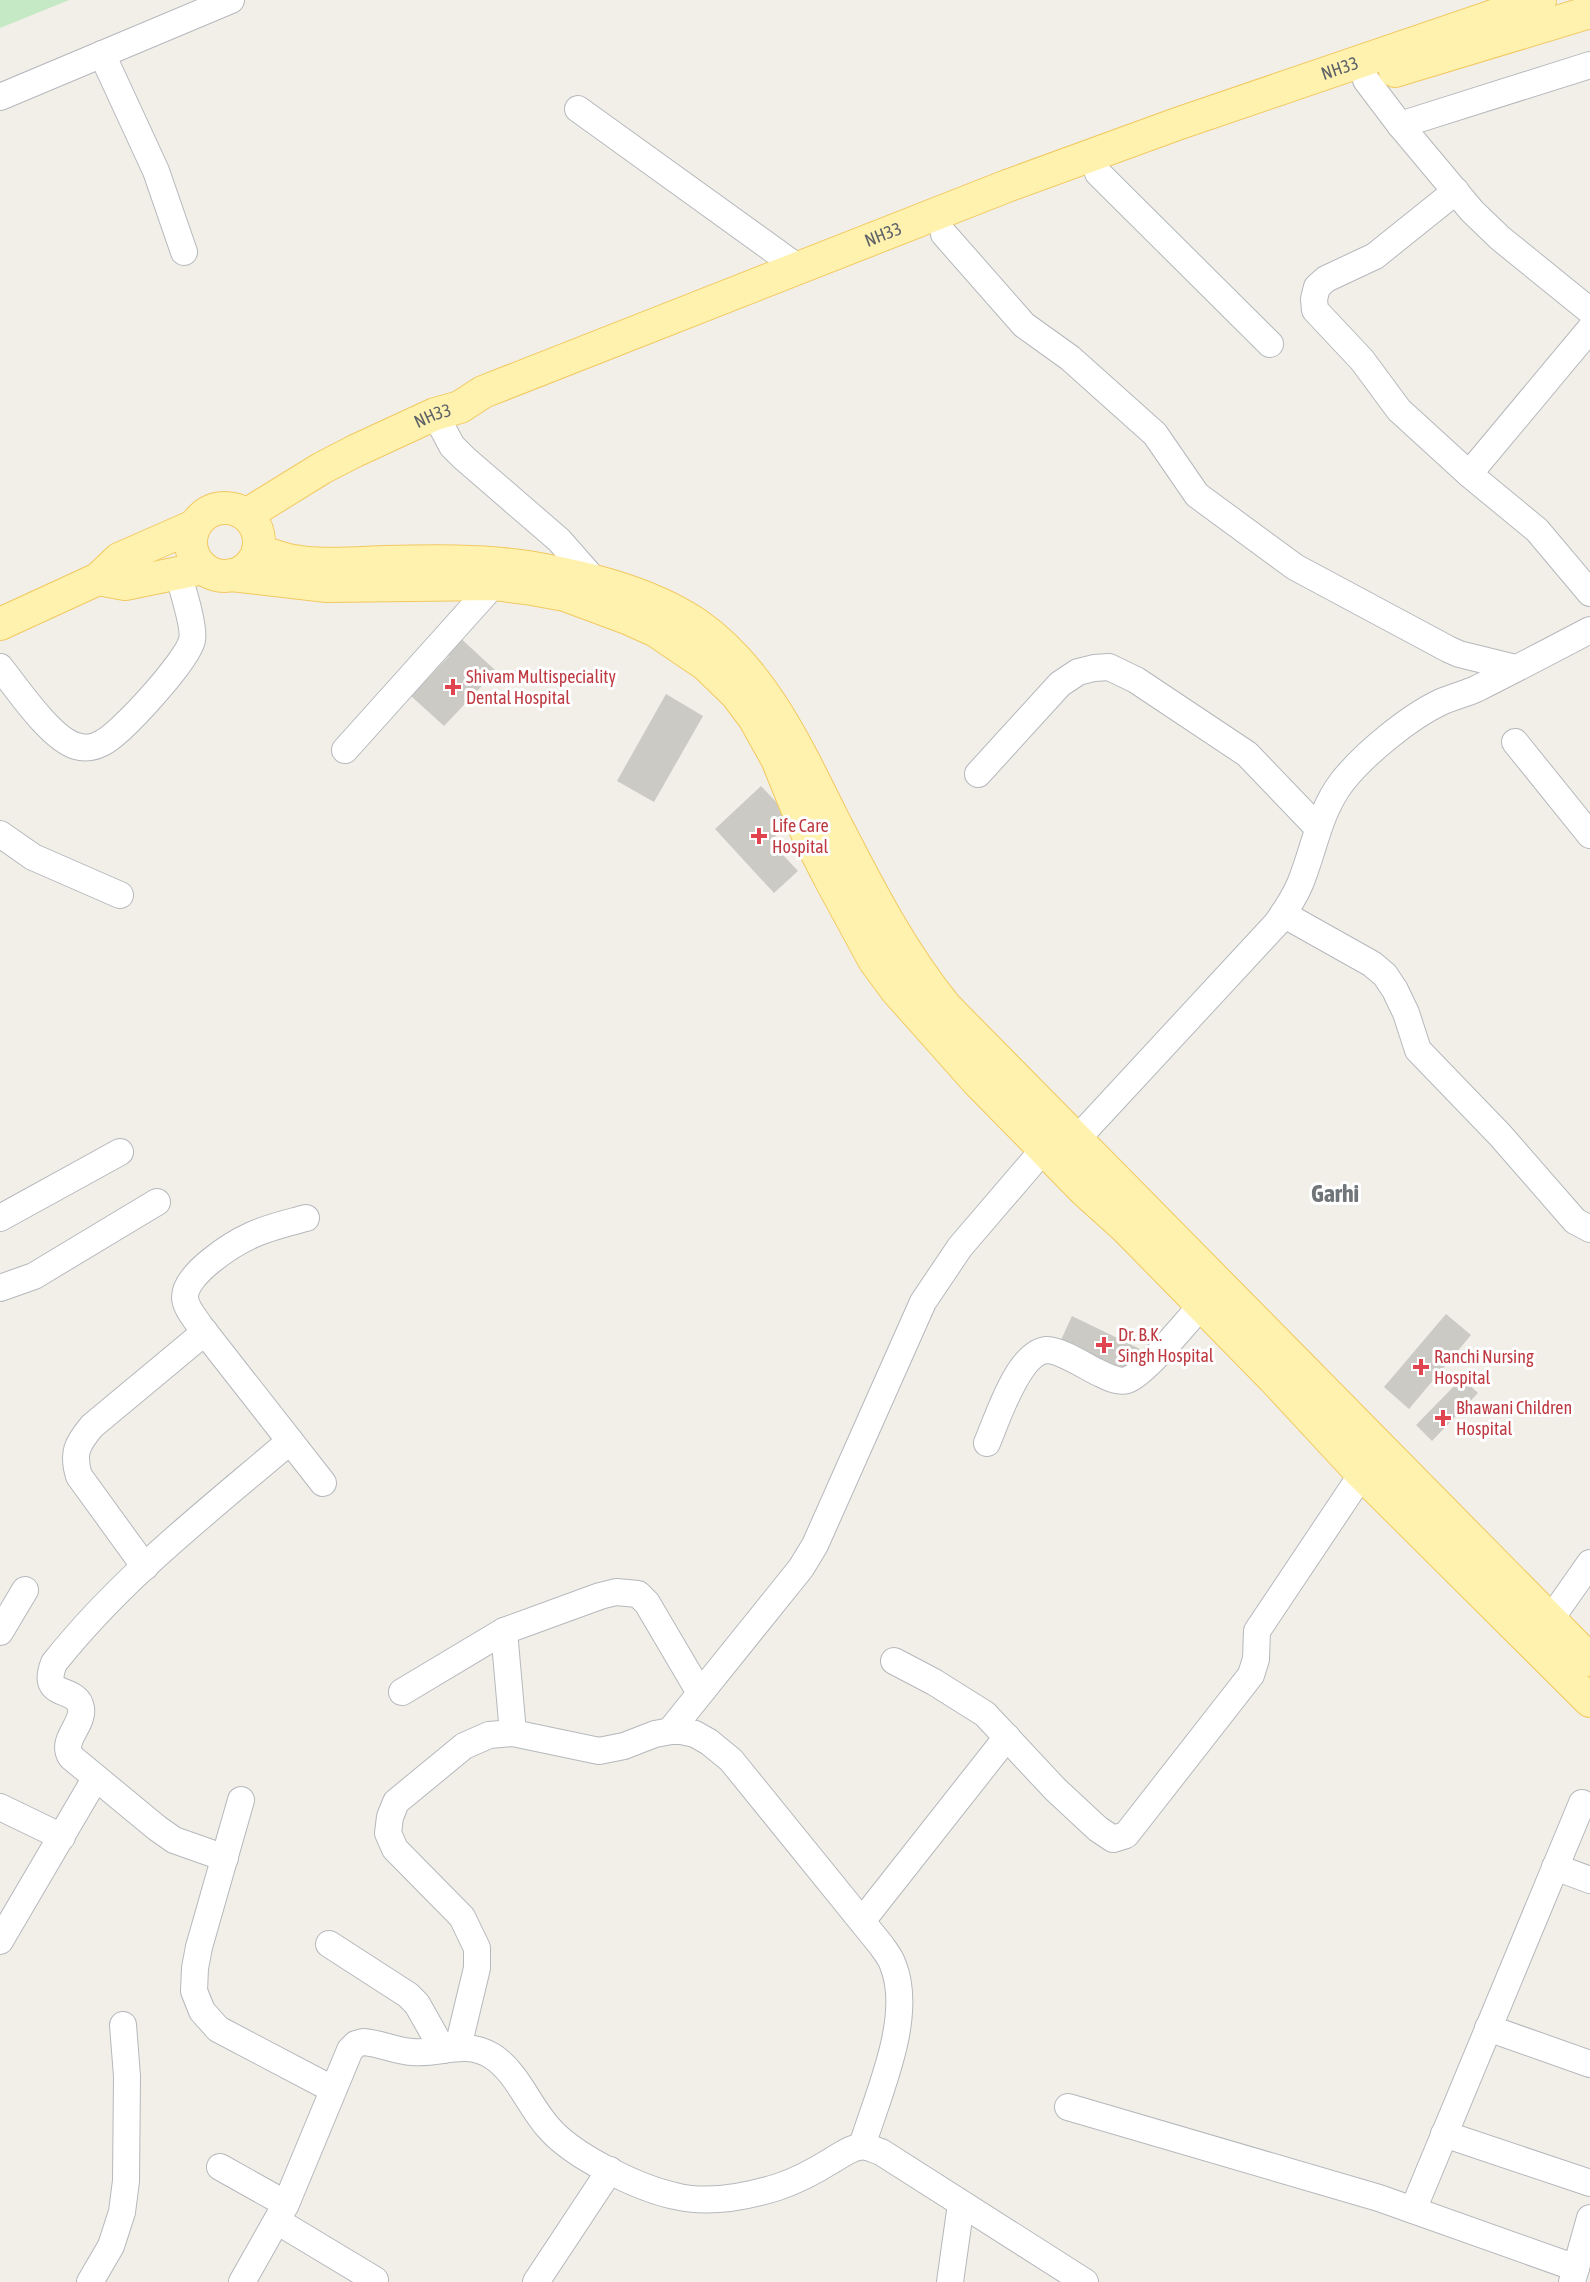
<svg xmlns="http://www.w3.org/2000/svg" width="1590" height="2282" font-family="'Asap Condensed',sans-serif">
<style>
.green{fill:#c5e8c5}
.building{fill:#cccac5}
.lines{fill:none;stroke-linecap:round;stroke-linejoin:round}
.minor-casing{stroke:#b5b8bc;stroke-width:28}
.major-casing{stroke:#f2c960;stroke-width:34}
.minor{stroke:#fff;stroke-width:26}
.major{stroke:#fff2af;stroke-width:32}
.health-dot{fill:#e0444e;stroke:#fff;stroke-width:2}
.labels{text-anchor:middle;stroke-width:6;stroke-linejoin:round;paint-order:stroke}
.street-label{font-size:18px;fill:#5f6368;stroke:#fff}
.health-label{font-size:18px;fill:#be3a42;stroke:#fff;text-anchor:start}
.district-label{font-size:24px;font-weight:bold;fill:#70757a;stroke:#fff}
</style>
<rect width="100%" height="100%" fill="#f1efe8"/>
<!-- green -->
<polygon class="green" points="0,0 69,0 0,28"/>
<!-- building -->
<g class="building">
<polygon points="456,634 496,671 444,726 411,696 449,656 442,649"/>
<polygon points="666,694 703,716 654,802 617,781"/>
<polygon points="761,786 793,820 770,841 798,871 774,893 715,829"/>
<polygon points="1446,1314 1471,1335 1409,1409 1384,1387"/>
<polygon points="1072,1316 1140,1349 1127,1375 1060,1342"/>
<polygon points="1462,1378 1478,1393 1432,1441 1416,1425"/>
</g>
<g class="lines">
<!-- minor casing -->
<g class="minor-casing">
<g id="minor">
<polyline points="102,54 156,171 184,252"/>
<polyline points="1366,80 1400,125 1472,211 1500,238 1590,311"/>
<polyline points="0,97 231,0"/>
<polyline points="578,109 800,269"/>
<polyline points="1400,125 1590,65"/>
<polyline points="1098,173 1270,344"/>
<polyline points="1456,191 1375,256 1326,279 1317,287 1314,299 1315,310 1362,360 1399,410 1469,474 1537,530 1590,593"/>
<polyline points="944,234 1024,325 1070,358 1155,434 1197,495 1295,567 1448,649 1459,654 1516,668"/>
<polyline points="435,414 452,446 464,458 559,540 595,581"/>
<polyline points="1469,474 1590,329"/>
<path d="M0 667C17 688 50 738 76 746 86 749 93 748 102 743 121 734 188 660 192 640 195 628 182 587 178 573"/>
<polyline points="1515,742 1590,835"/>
<polyline points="345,750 494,584"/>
<polyline points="978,774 1060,684 1078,672 1094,668 1109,667 1136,680 1247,754 1318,828"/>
<polyline points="0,834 33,857 120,895"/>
<polyline points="1283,914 1372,964 1385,975 1395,990 1406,1013 1418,1050 1500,1135 1575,1221 1590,1229"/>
<path d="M1076 1140 1277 923C1286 910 1294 898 1300 884 1314 850 1319 812 1342 782 1364 754 1409 717 1441 702 1452 697 1465 694 1476 689 1514 670 1552 650 1590 630"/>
<polyline points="0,1218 120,1152"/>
<path d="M306 1218C288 1223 269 1227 252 1235 232 1244 185 1274 185 1297 185 1307 195 1318 200 1326L323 1483"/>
<polyline points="0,1288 34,1276 157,1202"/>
<path d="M987 1443C997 1420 1018 1352 1047 1350 1060 1350 1085 1366 1097 1372 1106 1376 1117 1383 1127 1380 1145 1374 1186 1322 1201 1306"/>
<path d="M145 1567 79 1476C72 1453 77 1444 92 1426L205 1332"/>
<polyline points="1550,1620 1590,1563"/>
<polyline points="0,1632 25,1590"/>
<polyline points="894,1661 934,1682 985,1714 1055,1789 1098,1829 1113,1839 1126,1835 1251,1675 1256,1659 1257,1631 1362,1474"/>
<polyline points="402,1692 504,1631"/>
<polyline points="670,1731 801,1568 815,1545 923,1302 960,1247 1044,1149"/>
<polyline points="513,1733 504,1631 600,1596 616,1592 638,1594 647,1603 700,1693"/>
<polyline points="241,1800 199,1947 195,1968 194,1991 202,2011 218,2029 332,2089"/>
<polyline points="0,1807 62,1837"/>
<path d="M225 1858 174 1840 157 1828 71 1757C60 1740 84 1725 81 1708 77 1685 39 1700 54 1663 121 1578 208 1511 290 1441"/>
<polyline points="1555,1867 1590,1880"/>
<polyline points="862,1921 1007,1737"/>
<polyline points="0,1941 95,1779"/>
<polyline points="329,1944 408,1995 417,2004 443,2050"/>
<polyline points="1488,2028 1590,2064"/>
<path d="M458 2047 477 1968V1948L462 1917 395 1849 388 1833 390 1817 396 1802 464 1746 489 1735 513 1733 599 1751 624 1746 655 1734 677 1730 695 1734 709 1742 731 1760 881 1945C885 1951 891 1958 893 1965 914 2017 878 2094 862 2146"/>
<polyline points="1068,2107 1379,2198 1576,2268"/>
<polyline points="1444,2134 1590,2183"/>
<polyline points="220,2167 286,2204"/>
<polyline points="1413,2210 1582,1803"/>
<polyline points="277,2221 375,2280"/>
<polyline points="90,2282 111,2246 122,2212 126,2181 127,2076 123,2025"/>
<path d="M242 2282 286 2204 350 2050 356 2044 363 2042C380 2043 395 2051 412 2052 440 2055 465 2039 492 2056 517 2072 529 2106 548 2127 572 2156 638 2188 675 2196 707 2204 746 2197 778 2187 796 2181 815 2171 831 2161 840 2156 848 2149 859 2147 866 2145 874 2150 881 2152L1085 2282"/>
<polyline points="536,2282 610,2170"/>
<polyline points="950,2282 961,2204"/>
<polyline points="1572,2282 1590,2218"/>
</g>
</g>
<!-- major casing -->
<g class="major-casing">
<g id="major">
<polyline points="1395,71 1590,12"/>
<circle cx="225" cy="542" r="34"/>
<path id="s1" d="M246 515 322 468 355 451 435 414 460 407 483 392 1007 186 1177 124 1540 0"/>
<path d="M258 551 288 560 307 563C333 565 358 563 384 562 432 561 481 560 528 567 585 577 646 591 695 623 762 669 797 747 832 817 866 883 899 949 946 1007L1590 1660"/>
<polyline points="232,575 327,586 494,584 532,589 565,595 627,618 656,631 706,665 736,694 754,718 777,759 809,838 830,879 874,960 896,990 977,1081 1085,1191 1125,1227 1273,1378 1362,1474 1590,1701"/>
<polyline points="98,579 125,584 203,568"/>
<polyline points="0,624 98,579 119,559 194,526"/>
</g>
</g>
<!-- minor -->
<use href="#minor" class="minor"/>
<!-- major -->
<use href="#major" class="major"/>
</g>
<!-- markers -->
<g class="health-dot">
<path d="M450 678h6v6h6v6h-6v6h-6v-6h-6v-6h6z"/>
<path d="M756 827h6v6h6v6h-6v6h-6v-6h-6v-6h6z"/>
<path d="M1101 1336h6v6h6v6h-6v6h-6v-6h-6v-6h6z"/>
<path d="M1418 1358h6v6h6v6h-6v6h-6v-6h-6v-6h6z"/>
<path d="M1440 1409h6v6h6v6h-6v6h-6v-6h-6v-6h6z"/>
</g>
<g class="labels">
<!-- street labels -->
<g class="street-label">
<text dy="6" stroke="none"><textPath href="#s1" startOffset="1184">NH33</textPath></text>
<text dy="6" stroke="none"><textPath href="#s1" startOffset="698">NH33</textPath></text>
<text dy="6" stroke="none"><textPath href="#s1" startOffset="212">NH33</textPath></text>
</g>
<!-- health labels -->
<g class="health-label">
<text x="466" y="683">Shivam Multispeciality<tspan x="466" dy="21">Dental Hospital</tspan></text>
<text x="772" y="832">Life Care<tspan x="772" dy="21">Hospital</tspan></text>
<text x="1118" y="1341">Dr. B.K.<tspan x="1118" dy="21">Singh Hospital</tspan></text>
<text x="1434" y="1363">Ranchi Nursing<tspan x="1434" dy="21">Hospital</tspan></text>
<text x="1456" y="1414">Bhawani Children<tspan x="1456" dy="21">Hospital</tspan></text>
</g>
<!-- district labels -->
<g class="district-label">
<text x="1335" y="1202">Garhi</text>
</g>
</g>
</svg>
